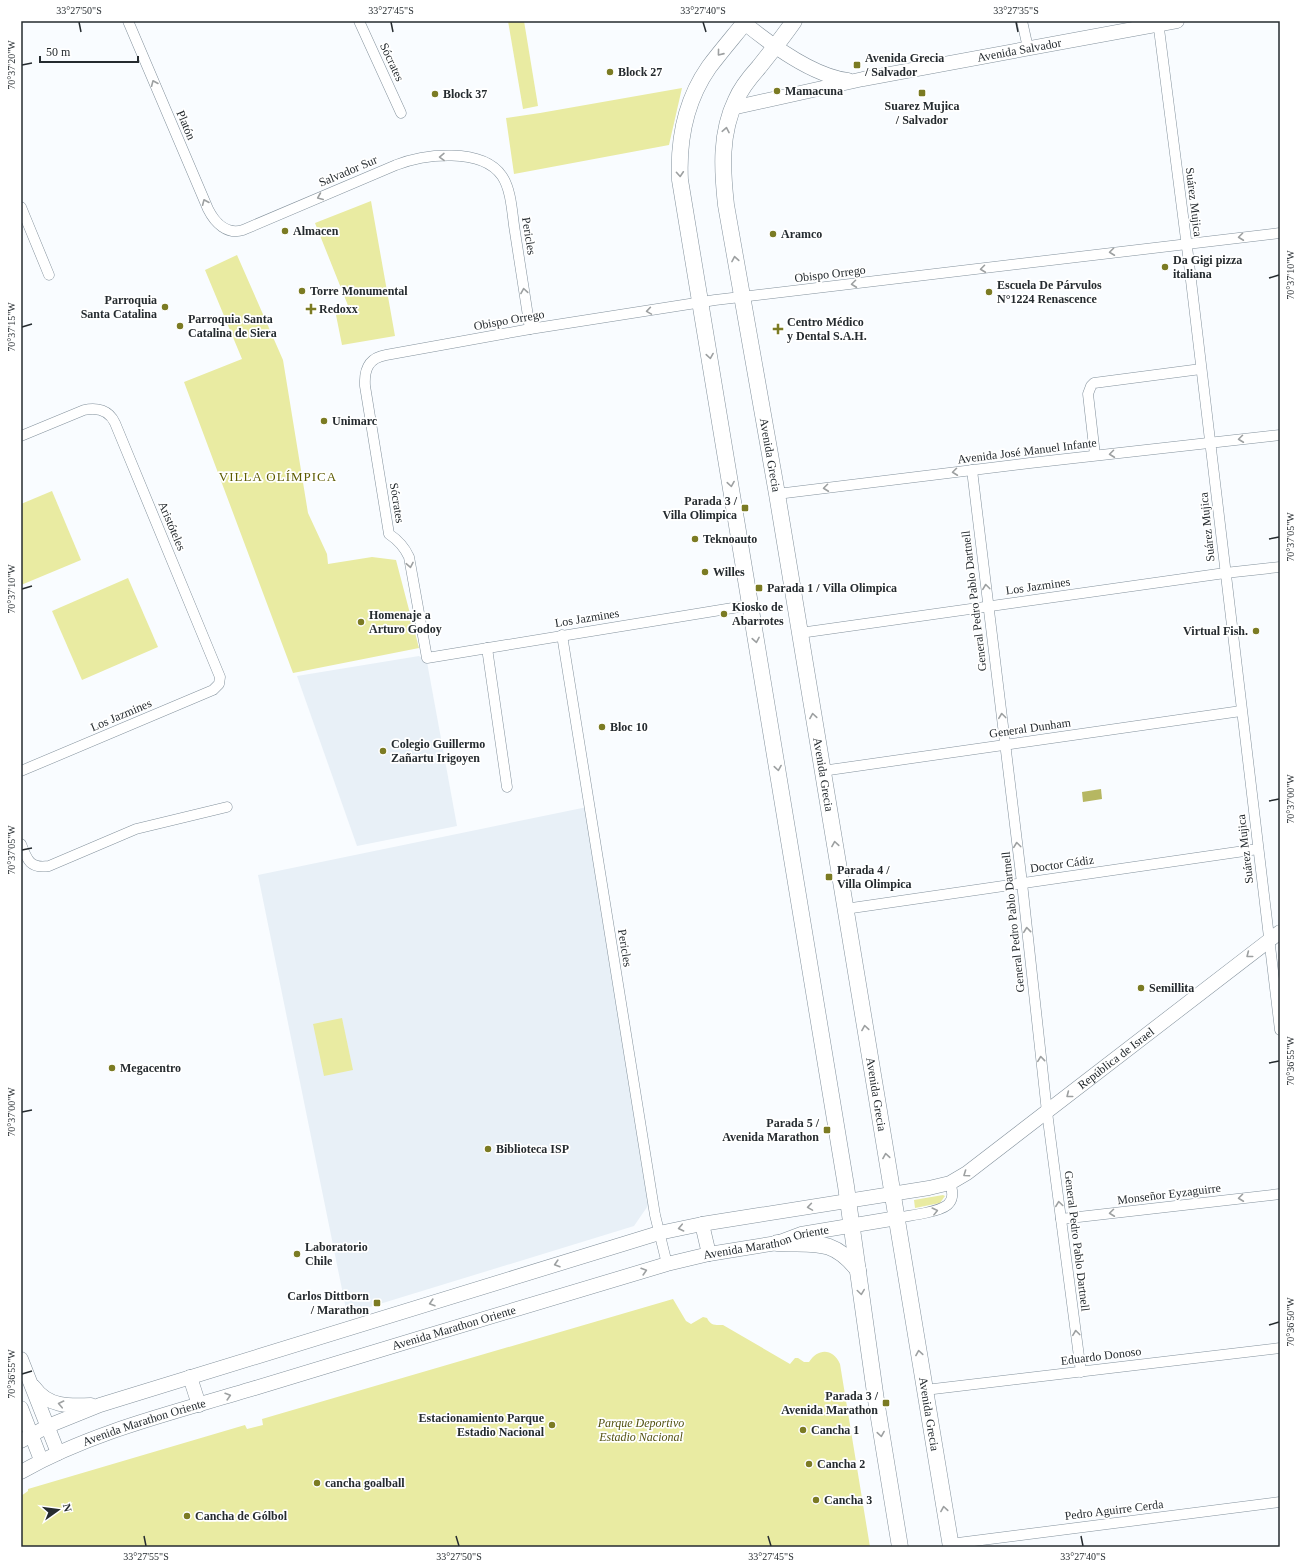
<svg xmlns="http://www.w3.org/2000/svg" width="1301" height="1568" font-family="Georgia,serif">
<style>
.built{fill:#e8f0f7}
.green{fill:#e9eba2}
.water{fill:#b6b762}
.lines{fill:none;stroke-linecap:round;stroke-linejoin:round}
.street-casing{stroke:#83919c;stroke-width:11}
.secondary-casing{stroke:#83919c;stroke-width:15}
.primary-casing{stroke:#83919c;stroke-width:17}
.street{stroke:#fff;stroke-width:10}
.secondary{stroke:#fff;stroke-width:14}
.primary{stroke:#fff;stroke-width:16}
.oneway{stroke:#9da0a1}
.ticks{fill:none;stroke:#252b2f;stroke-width:1.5}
.poi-dot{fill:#7b7b23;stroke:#fff;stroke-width:1.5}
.labels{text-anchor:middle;stroke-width:3.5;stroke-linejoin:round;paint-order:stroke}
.street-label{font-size:12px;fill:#252b2f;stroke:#fff}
.poi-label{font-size:12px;font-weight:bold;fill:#252b2f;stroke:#fff;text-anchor:start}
.park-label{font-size:12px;font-style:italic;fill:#535212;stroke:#fff}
.neighbourhood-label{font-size:13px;letter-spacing:1px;fill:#5c5b00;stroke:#fff}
.neatline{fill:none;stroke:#252b2f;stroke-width:1.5}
.ticks-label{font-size:10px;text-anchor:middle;fill:#252b2f}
</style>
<rect width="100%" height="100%" fill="#f9fcff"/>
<!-- built -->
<g class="built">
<polygon points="419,656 427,662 457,826 357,846 297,676"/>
<polygon points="592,806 654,1197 634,1226 347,1314 258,875"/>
</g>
<!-- green -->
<g class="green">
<polygon points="508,21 524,21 538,106 523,109"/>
<polygon points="682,88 669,145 514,174 506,118 540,113"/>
<polygon points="371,201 395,336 342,345 336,315 349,308 315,223"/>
<polygon points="237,255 283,360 308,513 327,554 328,564 372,557 396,560 419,648 293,673 184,382 242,359 205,270"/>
<polygon points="52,491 81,560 21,585 21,504"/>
<polygon points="128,578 158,647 82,680 52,611"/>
<polygon points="342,1018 353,1070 324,1076 313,1024"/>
<polygon points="943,1195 945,1196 940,1203 915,1208 914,1200"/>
<path d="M673 1299 686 1321 691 1324 703 1317 707 1318C711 1326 715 1325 723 1325L790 1364 795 1358H798L804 1362H809C818 1348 833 1348 840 1364L870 1547H21V1496L28 1491V1489L245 1425 247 1429 263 1425 262 1419Z"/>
</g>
<!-- water -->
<polygon class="water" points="1101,789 1102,799 1083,802 1082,792"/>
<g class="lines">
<!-- street casing -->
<g class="street-casing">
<g id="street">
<path d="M128 21 208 209C215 223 227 235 243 230L396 165C424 154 482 147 502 176 512 191 512 215 515 232 520 265 525 297 530 329"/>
<polyline points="359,21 401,113"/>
<polyline points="1022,21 1028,48"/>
<polyline points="1158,21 1188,255 1280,1030"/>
<polyline points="21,207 49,275"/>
<path d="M21 436 84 410C97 407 109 410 115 423L220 677 219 684 213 690 21 771"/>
<polyline points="1095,455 1088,394 1091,386 1094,383 1201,369"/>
<polyline points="972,470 1022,883 1047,1112 1081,1372"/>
<polyline points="777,494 1030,463 1280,435"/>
<path d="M751 605 427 658 409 557C404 546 398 540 389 534L365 386C364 370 368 358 386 355L530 329 715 300 1280 233"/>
<polyline points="800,633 1225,573 1280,567"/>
<polyline points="562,635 655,1215 667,1264"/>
<polyline points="487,648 507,787"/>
<polyline points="822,771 1241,711"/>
<path d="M21 844C27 860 30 869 49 866L136 829 227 807"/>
<polyline points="845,909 1258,849"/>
<path d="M897 1218C906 1216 916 1215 925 1213 944 1209 958 1205 950 1183"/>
<polyline points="1061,1219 1280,1194"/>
<polyline points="925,1390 1280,1348"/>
<polyline points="950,1544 1280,1502"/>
</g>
</g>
<!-- secondary casing -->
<g class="secondary-casing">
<g id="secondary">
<path d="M742 21C770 44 812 76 848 80"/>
<path id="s1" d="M732 108 863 79 1177 21"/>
<polyline points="702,1224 709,1254"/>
<polyline points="21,1359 58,1453"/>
<polyline points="190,1377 199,1405"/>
<path d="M34 1387C48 1407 69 1406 91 1405"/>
<polyline points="21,1408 41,1460"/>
<path id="s2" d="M21 1441 48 1426 100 1405 659 1233 702 1224 929 1188 950 1183 967 1173 1280 932"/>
<path id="s3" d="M21 1472C93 1431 176 1412 255 1388 392 1346 530 1305 667 1264L709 1254 777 1243 801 1234 897 1218"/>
</g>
</g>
<!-- primary casing -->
<g class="primary-casing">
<g id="primary">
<path d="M746 21C734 36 721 51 709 67 686 100 678 140 680 180L846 1186 876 1400 900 1547"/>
<path id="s4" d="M794 21C783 37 771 52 759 67 750 77 741 88 736 100 720 133 722 169 726 205L777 494 951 1547"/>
<path d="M777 1243C814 1245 832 1237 858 1270"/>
</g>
</g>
<!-- street -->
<use href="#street" class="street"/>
<!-- secondary -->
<use href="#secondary" class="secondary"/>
<!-- primary -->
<use href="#primary" class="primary"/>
</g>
<!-- one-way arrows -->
<defs><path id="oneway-chevron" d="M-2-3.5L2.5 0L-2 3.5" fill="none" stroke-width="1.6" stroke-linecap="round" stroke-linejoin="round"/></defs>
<g class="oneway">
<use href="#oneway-chevron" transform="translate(720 53) rotate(129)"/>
<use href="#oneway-chevron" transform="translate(154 83) rotate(-113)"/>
<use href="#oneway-chevron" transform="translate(726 130) rotate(-79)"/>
<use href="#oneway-chevron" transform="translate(442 157) rotate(179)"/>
<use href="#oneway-chevron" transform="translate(680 174) rotate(86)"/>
<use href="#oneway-chevron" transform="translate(320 197) rotate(157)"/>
<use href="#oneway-chevron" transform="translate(205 202) rotate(-113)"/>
<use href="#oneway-chevron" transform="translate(1241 237) rotate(173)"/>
<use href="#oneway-chevron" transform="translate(1112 252) rotate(173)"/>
<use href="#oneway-chevron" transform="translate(735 259) rotate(-100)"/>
<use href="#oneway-chevron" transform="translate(983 269) rotate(173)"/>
<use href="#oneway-chevron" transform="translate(854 284) rotate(173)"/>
<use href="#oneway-chevron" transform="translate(524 291) rotate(-99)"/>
<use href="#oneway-chevron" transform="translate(649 311) rotate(171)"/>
<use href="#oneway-chevron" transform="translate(710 356) rotate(81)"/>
<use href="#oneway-chevron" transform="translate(1241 439) rotate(173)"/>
<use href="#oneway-chevron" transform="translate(1112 454) rotate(173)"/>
<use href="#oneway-chevron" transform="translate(955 472) rotate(173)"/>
<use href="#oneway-chevron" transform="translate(731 484) rotate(81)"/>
<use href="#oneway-chevron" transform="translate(826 488) rotate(173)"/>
<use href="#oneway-chevron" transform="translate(410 565) rotate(79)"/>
<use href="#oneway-chevron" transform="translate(986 587) rotate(-97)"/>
<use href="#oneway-chevron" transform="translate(756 640) rotate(80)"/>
<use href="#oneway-chevron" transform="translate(813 716) rotate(-99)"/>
<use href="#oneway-chevron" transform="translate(1002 716) rotate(-97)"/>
<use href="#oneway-chevron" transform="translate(778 768) rotate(81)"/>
<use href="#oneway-chevron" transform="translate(835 844) rotate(-99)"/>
<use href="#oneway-chevron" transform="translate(1017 845) rotate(-97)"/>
<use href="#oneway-chevron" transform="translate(1027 930) rotate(-96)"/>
<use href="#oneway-chevron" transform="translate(1249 955) rotate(142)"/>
<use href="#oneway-chevron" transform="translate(865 1028) rotate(-99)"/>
<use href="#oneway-chevron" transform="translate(1041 1059) rotate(-96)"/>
<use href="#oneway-chevron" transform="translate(1069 1095) rotate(142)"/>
<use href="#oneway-chevron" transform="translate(886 1156) rotate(-99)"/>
<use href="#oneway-chevron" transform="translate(966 1174) rotate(145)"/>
<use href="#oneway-chevron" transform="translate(1241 1198) rotate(173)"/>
<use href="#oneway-chevron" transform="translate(1059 1204) rotate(-98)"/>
<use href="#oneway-chevron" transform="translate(810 1207) rotate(171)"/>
<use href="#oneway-chevron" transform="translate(935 1211) rotate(-14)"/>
<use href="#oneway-chevron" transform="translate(1112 1213) rotate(173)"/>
<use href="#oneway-chevron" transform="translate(681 1228) rotate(168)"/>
<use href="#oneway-chevron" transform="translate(557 1264) rotate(163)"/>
<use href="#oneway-chevron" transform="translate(644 1271) rotate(-17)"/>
<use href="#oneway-chevron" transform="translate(861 1292) rotate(82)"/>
<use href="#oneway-chevron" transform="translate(432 1303) rotate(163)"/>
<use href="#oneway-chevron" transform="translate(1076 1333) rotate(-97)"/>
<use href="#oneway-chevron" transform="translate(919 1353) rotate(-99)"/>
<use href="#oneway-chevron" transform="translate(228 1396) rotate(-17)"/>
<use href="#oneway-chevron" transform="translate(61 1404) rotate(-168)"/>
<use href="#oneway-chevron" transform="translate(881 1434) rotate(81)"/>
<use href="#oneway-chevron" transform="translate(944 1509) rotate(-99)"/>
</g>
<!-- ticks -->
<path class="ticks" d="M79 22 81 32M391 22 393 32M703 22 706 32M1016 22 1018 32M22 65 32 63M1269 278 1279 275M22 327 32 324M1269 539 1279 537M22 589 32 586M1269 801 1279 799M22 850 32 848M1269 1063 1279 1061M22 1112 32 1110M1269 1325 1279 1322M22 1374 32 1371M144 1536 146 1546M456 1536 459 1546M768 1536 771 1546M1081 1536 1083 1546"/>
<!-- markers -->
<g class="poi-dot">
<rect x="853" y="61" width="8" height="8" rx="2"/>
<circle cx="610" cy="72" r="4"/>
<circle cx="777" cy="91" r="4"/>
<rect x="918" y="89" width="8" height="8" rx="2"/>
<circle cx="435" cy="94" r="4"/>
<circle cx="285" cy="231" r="4"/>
<circle cx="773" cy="234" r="4"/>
<circle cx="1165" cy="267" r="4"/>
<circle cx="302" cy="291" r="4"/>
<circle cx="989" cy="292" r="4"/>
<circle cx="165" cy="307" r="4"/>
<path d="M309 303h4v4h4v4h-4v4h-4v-4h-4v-4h4z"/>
<circle cx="180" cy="326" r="4"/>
<path d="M776 323h4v4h4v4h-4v4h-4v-4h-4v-4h4z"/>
<circle cx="324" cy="421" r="4"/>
<rect x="741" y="504" width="8" height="8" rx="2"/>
<circle cx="695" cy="539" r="4"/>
<circle cx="705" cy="572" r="4"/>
<rect x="755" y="584" width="8" height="8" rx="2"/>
<circle cx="724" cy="614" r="4"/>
<circle cx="361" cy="622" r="4"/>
<circle cx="1256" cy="631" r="4"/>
<circle cx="602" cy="727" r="4"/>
<circle cx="383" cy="751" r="4"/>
<rect x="825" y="873" width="8" height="8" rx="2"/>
<circle cx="1141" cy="988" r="4"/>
<circle cx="112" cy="1068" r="4"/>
<rect x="823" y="1126" width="8" height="8" rx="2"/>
<circle cx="488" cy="1149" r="4"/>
<circle cx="297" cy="1254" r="4"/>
<rect x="373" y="1299" width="8" height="8" rx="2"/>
<rect x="882" y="1399" width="8" height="8" rx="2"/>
<circle cx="552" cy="1425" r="4"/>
<circle cx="803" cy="1430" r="4"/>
<circle cx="809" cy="1464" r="4"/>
<circle cx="317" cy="1483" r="4"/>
<circle cx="816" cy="1500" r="4"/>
<circle cx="187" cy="1516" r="4"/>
</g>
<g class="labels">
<!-- street labels -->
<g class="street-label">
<text dy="4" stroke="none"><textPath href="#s1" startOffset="293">Avenida Salvador</textPath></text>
<text transform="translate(392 62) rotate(65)" y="4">Sócrates</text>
<text transform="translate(186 125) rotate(67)" y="4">Platón</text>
<text transform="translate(348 171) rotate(-23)" y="4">Salvador Sur</text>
<text transform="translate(1194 202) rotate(83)" y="4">Suárez Mujica</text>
<text transform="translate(529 236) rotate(81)" y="4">Pericles</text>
<text transform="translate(830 274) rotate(-7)" y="4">Obispo Orrego</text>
<text transform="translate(509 320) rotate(-10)" y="4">Obispo Orrego</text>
<text transform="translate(1027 451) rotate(-7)" y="4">Avenida José Manuel Infante</text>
<text dy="4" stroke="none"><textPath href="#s4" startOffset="459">Avenida Grecia</textPath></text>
<text transform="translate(397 503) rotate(81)" y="4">Sócrates</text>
<text transform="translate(172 526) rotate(67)" y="4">Aristóteles</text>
<text transform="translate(1207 527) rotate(-96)" y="4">Suárez Mujica</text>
<text transform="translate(1038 586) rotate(-8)" y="4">Los Jazmines</text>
<text transform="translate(974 601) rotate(-97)" y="4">General Pedro Pablo Dartnell</text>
<text transform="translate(587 618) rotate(-9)" y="4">Los Jazmines</text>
<text transform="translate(121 715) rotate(-23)" y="4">Los Jazmines</text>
<text transform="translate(1030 728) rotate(-8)" y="4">General Dunham</text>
<text dy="4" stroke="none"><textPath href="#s4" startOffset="783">Avenida Grecia</textPath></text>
<text transform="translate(1245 849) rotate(-97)" y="4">Suárez Mujica</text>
<text transform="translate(1062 864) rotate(-8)" y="4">Doctor Cádiz</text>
<text transform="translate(1013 922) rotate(-96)" y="4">General Pedro Pablo Dartnell</text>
<text transform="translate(625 948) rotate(81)" y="4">Pericles</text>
<text dy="4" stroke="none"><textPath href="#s2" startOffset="1175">República de Israel</textPath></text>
<text dy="4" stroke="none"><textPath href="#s4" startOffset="1107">Avenida Grecia</textPath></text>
<text transform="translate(1169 1194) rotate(-7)" y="4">Monseñor Eyzaguirre</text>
<text transform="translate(1077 1241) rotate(83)" y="4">General Pedro Pablo Dartnell</text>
<text dy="4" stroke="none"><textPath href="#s3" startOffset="781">Avenida Marathon Oriente</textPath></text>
<text dy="4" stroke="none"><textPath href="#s3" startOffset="457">Avenida Marathon Oriente</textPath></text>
<text transform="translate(1101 1356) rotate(-7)" y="4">Eduardo Donoso</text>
<text dy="4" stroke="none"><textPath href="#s4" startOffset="1431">Avenida Grecia</textPath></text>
<text dy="4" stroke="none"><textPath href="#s3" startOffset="133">Avenida Marathon Oriente</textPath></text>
<text transform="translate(1114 1510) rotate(-7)" y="4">Pedro Aguirre Cerda</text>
</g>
<!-- poi labels -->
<g class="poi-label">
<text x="865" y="62">Avenida Grecia<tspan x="865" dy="14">/ Salvador</tspan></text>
<text x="618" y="76">Block 27</text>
<text x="785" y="95">Mamacuna</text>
<text x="443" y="98">Block 37</text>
<text x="922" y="110" text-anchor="middle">Suarez Mujica<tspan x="922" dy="14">/ Salvador</tspan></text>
<text x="293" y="235">Almacen</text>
<text x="781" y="238">Aramco</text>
<text x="1173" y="264">Da Gigi pizza<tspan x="1173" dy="14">italiana</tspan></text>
<text x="997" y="289">Escuela De Párvulos<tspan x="997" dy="14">N°1224 Renascence</tspan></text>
<text x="310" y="295">Torre Monumental</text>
<text x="157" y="304" text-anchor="end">Parroquia<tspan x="157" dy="14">Santa Catalina</tspan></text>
<text x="319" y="313">Redoxx</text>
<text x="188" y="323">Parroquia Santa<tspan x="188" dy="14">Catalina de Siera</tspan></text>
<text x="787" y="326">Centro Médico<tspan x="787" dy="14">y Dental S.A.H.</tspan></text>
<text x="332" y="425">Unimarc</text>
<text x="737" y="505" text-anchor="end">Parada 3 /<tspan x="737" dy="14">Villa Olimpica</tspan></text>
<text x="703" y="543">Teknoauto</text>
<text x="713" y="576">Willes</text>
<text x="767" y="592">Parada 1 / Villa Olimpica</text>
<text x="732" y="611">Kiosko de<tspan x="732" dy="14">Abarrotes</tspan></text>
<text x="369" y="619">Homenaje a<tspan x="369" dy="14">Arturo Godoy</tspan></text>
<text x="1248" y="635" text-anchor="end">Virtual Fish.</text>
<text x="610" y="731">Bloc 10</text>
<text x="391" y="748">Colegio Guillermo<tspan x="391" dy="14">Zañartu Irigoyen</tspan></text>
<text x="837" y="874">Parada 4 /<tspan x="837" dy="14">Villa Olimpica</tspan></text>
<text x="1149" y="992">Semillita</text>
<text x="120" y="1072">Megacentro</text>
<text x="819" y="1127" text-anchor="end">Parada 5 /<tspan x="819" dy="14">Avenida Marathon</tspan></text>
<text x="496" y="1153">Biblioteca ISP</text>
<text x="305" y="1251">Laboratorio<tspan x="305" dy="14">Chile</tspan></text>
<text x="369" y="1300" text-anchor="end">Carlos Dittborn<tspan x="369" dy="14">/ Marathon</tspan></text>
<text x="878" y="1400" text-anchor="end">Parada 3 /<tspan x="878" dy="14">Avenida Marathon</tspan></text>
<text x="544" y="1422" text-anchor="end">Estacionamiento Parque<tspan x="544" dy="14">Estadio Nacional</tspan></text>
<text x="811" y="1434">Cancha 1</text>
<text x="817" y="1468">Cancha 2</text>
<text x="325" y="1487">cancha goalball</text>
<text x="824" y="1504">Cancha 3</text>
<text x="195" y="1520">Cancha de Gólbol</text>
</g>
<!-- park labels -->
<g class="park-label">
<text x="641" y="1427">Parque Deportivo<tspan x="641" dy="14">Estadio Nacional</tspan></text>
</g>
<!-- neighbourhood labels -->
<g class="neighbourhood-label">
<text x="278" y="481">VILLA OLÍMPICA</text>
</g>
</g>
<!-- border -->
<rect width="1301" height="1568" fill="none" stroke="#ffffff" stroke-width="44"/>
<!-- north arrow -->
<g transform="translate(58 1510) rotate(76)" stroke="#ffffff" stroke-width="3" paint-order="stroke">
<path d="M0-3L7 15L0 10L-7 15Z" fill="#252b2f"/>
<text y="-6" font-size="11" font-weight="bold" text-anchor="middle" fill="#252b2f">N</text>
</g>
<!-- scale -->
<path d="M40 56v6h98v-6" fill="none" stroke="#252b2f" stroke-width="2"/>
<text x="46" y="56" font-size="12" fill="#252b2f" stroke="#ffffff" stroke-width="3" paint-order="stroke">50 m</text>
<rect x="22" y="22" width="1257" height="1524" class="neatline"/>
<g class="ticks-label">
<text x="79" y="14">33°27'50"S</text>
<text x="391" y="14">33°27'45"S</text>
<text x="703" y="14">33°27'40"S</text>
<text x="1016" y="14">33°27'35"S</text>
<text transform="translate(11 65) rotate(-90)" y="4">70°37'20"W</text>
<text transform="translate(1290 275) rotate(-90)" y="4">70°37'10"W</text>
<text transform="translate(11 327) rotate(-90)" y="4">70°37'15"W</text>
<text transform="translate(1290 537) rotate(-90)" y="4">70°37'05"W</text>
<text transform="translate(11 589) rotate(-90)" y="4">70°37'10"W</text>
<text transform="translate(1290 799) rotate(-90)" y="4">70°37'00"W</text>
<text transform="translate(11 850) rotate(-90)" y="4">70°37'05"W</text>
<text transform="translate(1290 1061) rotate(-90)" y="4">70°36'55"W</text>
<text transform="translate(11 1112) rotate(-90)" y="4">70°37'00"W</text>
<text transform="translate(1290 1322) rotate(-90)" y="4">70°36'50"W</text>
<text transform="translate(11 1374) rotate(-90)" y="4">70°36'55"W</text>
<text x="146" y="1560">33°27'55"S</text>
<text x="459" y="1560">33°27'50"S</text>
<text x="771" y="1560">33°27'45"S</text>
<text x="1083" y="1560">33°27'40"S</text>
</g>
</svg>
